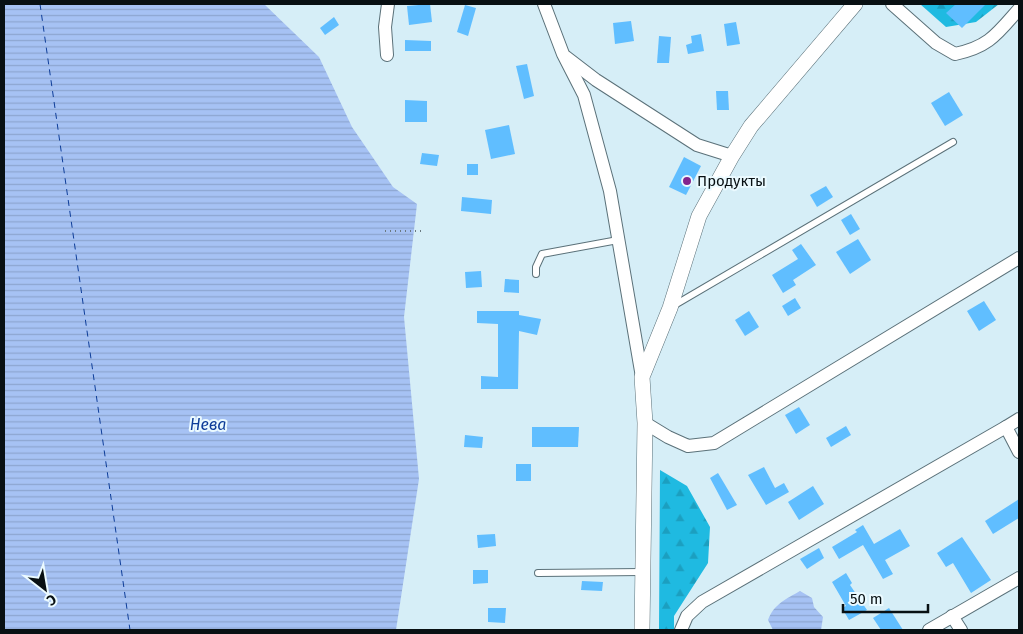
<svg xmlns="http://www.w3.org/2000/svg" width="1023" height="634" font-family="'Fira Sans',sans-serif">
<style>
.forest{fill:url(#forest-firs)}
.water{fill:url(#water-rules)}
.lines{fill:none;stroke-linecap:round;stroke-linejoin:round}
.ferry{stroke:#0d3d99;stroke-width:1;stroke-dasharray:6 5;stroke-linecap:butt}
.building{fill:#60beff}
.service-casing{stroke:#5b7179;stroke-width:8}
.minor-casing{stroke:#5b7179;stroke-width:14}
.tertiary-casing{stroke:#5b7179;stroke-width:16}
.path{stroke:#6b7a80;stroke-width:2;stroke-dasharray:1 4;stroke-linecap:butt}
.service{stroke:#fff;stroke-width:6}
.minor{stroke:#fff;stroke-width:12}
.tertiary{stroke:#fff;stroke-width:15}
.poi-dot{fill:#83248e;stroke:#ebfaff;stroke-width:2}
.labels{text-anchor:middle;stroke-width:4;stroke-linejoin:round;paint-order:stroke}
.poi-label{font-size:15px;fill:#081013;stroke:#ebfaff;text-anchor:start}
.water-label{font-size:16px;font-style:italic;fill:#0d3d99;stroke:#ebfaff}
</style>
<defs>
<pattern id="forest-firs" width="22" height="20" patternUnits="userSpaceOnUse" patternTransform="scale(1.25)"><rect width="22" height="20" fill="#1fbae1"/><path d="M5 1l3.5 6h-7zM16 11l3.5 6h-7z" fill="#1b9fc0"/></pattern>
<pattern id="water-rules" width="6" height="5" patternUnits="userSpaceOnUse" patternTransform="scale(1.25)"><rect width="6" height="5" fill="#a6c2f4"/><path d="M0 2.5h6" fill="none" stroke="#8da6d0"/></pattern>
</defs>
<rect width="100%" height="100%" fill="#d6eef7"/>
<!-- forest -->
<g class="forest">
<polygon points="920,4 999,4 976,22 946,27"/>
<polygon points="660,470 687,486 710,527 708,563 674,616 674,630 659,630"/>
</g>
<!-- water -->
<g class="water">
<polygon points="4,4 264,4 319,57 352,127 393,187 417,204 404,317 419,479 396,630 4,630"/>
<path d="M800 591 812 598 814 607 823 617 821 630H773L768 620C774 604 786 599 800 591Z"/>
</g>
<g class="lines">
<!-- ferry -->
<polyline class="ferry" points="40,4 130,630"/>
</g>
<!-- building -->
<g class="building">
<polygon points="430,4 432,22 409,25 407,6"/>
<polygon points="956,4 986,4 962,28 946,13"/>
<polygon points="465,5 476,8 468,36 457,32"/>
<polygon points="334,17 339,25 325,35 320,28"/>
<polygon points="631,21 634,41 615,44 613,23"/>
<polygon points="736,22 740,44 727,46 724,24"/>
<polygon points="701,34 704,51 688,54 686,45 692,43 691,36"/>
<polygon points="659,36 671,37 669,63 657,63"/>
<polygon points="405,40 431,41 431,51 405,51"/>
<polygon points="527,64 534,96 524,99 516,66"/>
<polygon points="716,91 728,91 729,110 717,110"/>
<polygon points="949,92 963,115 945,126 931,103"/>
<polygon points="405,100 427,101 427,122 405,122"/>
<polygon points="509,125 515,154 491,159 485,130"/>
<polygon points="422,153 439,155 437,166 420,164"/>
<polygon points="684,157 701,166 686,195 669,187"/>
<rect x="467" y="164" width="11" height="11"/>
<polygon points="826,186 833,197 817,207 810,195"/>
<polygon points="462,197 492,200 491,214 461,211"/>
<polygon points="851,214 860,229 850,235 841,220"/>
<polygon points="858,239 871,260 850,274 836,252"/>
<polygon points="801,244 816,265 793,280 796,285 783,293 772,275 798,259 792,250"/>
<polygon points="481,271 482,287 466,288 465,272"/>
<polygon points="505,279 519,280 519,293 504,292"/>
<polygon points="795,298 801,308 788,316 782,306"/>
<polygon points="984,301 996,320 979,331 967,311"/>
<polygon points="477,311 519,311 519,315 541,319 537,335 519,331 518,389 481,389 481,376 498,377 498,324 477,323"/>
<polygon points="749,311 759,327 745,336 735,320"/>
<polygon points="799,407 810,425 796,434 785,415"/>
<polygon points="846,426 851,435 831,447 826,438"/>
<polygon points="532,427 579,427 578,447 532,447"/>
<polygon points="465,435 483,437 482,448 464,447"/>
<rect x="516" y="464" width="15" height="17"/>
<polygon points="764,467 775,488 784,483 789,492 766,505 748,475"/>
<polygon points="718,473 737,505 727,510 710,478"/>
<polygon points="813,486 824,504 799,520 788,502"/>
<polygon points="1019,499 1019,518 993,534 985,521"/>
<polygon points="863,525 874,544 900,529 910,546 885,560 893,574 883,579 863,545 839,559 832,547 857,532 855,530"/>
<polygon points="495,534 496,546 478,548 477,535"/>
<polygon points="962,537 991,580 971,593 953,563 946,567 937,553"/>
<polygon points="819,548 824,558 807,569 800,559"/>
<polygon points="473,570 488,570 488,583 473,584"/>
<polygon points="846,573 852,583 850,585 867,610 849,620 842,608 846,606 832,582"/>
<polygon points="582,581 603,582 602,591 581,590"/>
<polygon points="488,608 506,608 505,623 488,622"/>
<polygon points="889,608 903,630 881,630 873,618"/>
</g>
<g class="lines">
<!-- service casing -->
<g class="service-casing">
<g id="service">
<polyline points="536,274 536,267 542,254 618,240"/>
<polyline points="673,306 953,142"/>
<polyline points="538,573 643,572"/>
</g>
</g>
<!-- minor casing -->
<g class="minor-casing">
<g id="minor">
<polyline points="544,4 563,54 584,95 610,191 642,377"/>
<path d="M892 4 936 43 955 54C989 47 997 34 1019 9"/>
<polyline points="387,55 385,27 388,4"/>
<polyline points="566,57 596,80 697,145 732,156"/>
<polyline points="645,423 668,437 688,446 714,443 1019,258"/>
<polyline points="1006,427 1019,419"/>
<polyline points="952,616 961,630"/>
<polyline points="681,630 687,616 702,602 1006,427 1019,452"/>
<polyline points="929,630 1019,578"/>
</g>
</g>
<!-- tertiary casing -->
<g class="tertiary-casing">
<polyline id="tertiary" points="642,630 645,423 642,377 670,308 699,216 732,156 751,126 855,4"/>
</g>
<!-- path -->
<polyline class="path" points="385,231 424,231"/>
<!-- service -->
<use href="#service" class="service"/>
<!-- minor -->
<use href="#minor" class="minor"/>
<!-- tertiary -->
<use href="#tertiary" class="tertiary"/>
</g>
<!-- markers -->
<circle class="poi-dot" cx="687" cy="181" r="5"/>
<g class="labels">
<!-- poi labels -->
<g class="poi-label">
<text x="697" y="186">Продукты</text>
</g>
<!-- water labels -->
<g class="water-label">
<text x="208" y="430">Нева</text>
</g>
</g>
<!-- border -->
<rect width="1023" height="634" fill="none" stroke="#081013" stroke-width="10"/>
<!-- north arrow -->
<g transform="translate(45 589) rotate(149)" stroke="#ebfaff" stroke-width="4" paint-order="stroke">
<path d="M0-4L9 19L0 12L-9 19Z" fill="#081013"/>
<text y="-8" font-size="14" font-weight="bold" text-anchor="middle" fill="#081013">С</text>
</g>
<!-- scale -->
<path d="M843 604v8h85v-8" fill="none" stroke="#081013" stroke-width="2.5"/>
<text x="850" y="604" font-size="15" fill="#081013" stroke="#ebfaff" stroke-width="4" paint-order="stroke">50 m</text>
</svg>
